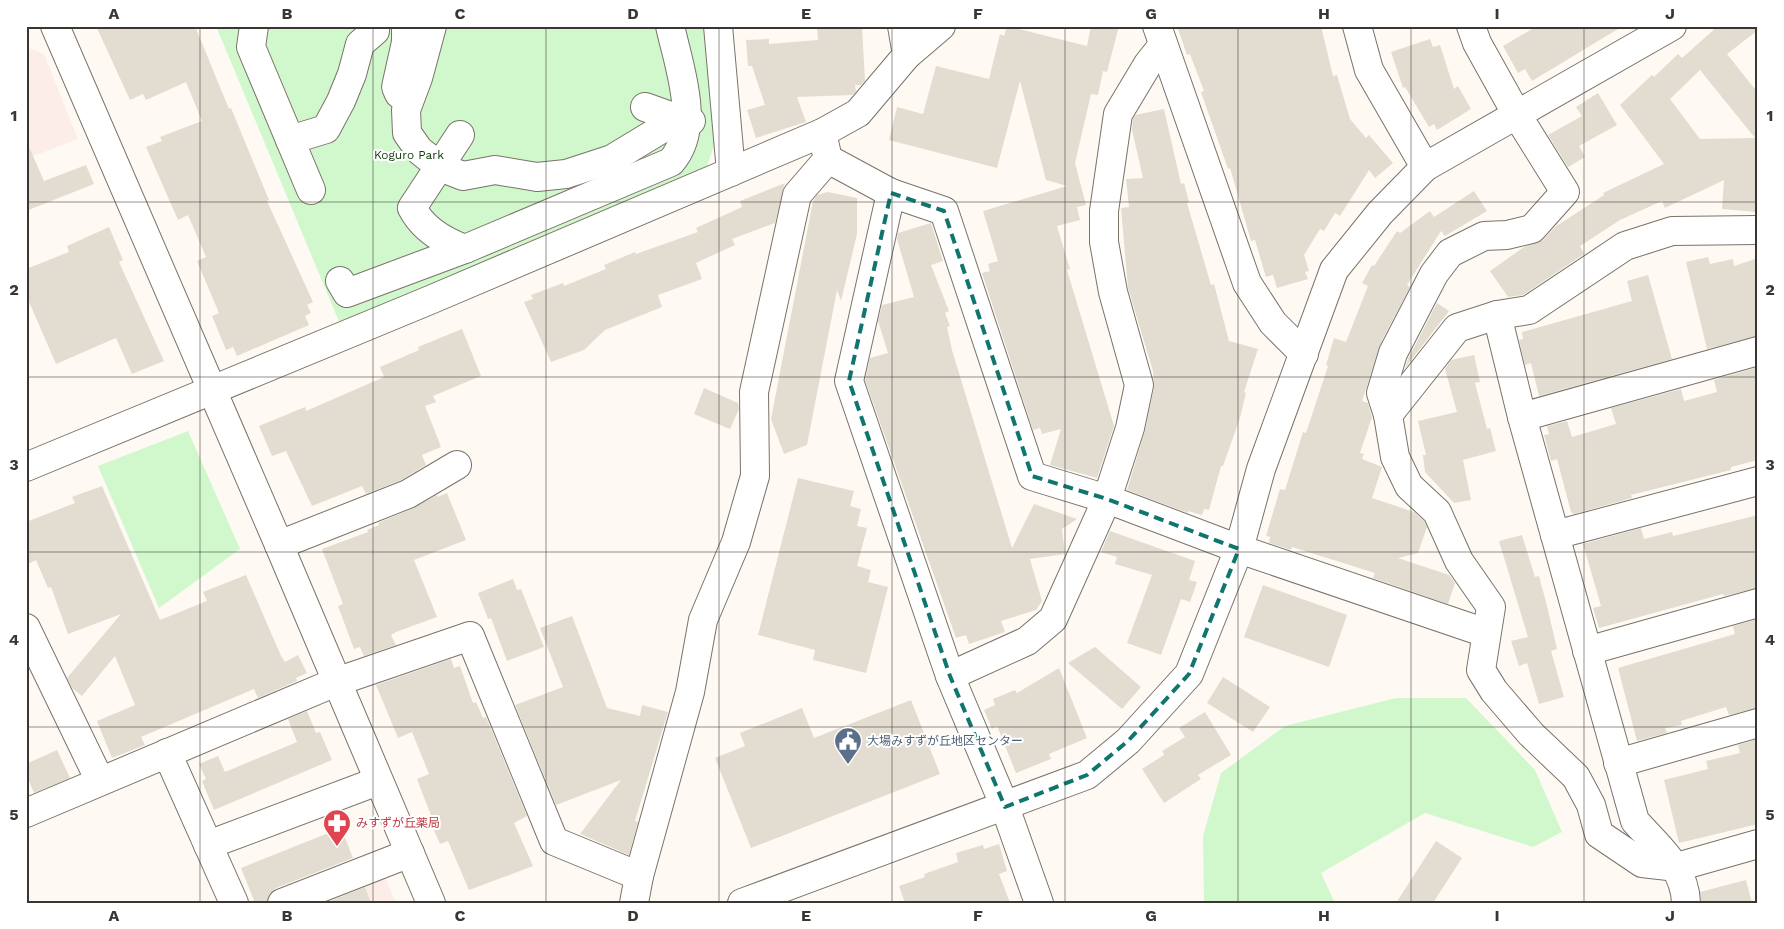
<svg xmlns="http://www.w3.org/2000/svg" width="1784" height="929" font-family="'Work Sans','Noto Sans JP',sans-serif">
<style>
.commercial{fill:#fcede8}
.green{fill:#d1f8cc}
.building{fill:#e3dcd0;fill-rule:evenodd}
.lines{fill:none;stroke-linecap:round;stroke-linejoin:round}
.minor-casing{stroke:#797369;stroke-width:30}
.minor{stroke:#fff;stroke-width:28}
.marked{fill:none;stroke:#0f766e;stroke-width:4;stroke-dasharray:10 6;stroke-linejoin:round}
.grid{fill:none;stroke:#3a3732;stroke-width:1;stroke-opacity:0.55}
.labels{text-anchor:middle;stroke-width:4;stroke-linejoin:round;paint-order:stroke}
.park-label{font-size:12px;fill:#0d3a09;stroke:#fff}
.service-label{font-size:12px;fill:#4e5e75;stroke:#fff;text-anchor:start}
.health-label{font-size:12px;fill:#be3a42;stroke:#fff;text-anchor:start}
.neatline{fill:none;stroke:#3a3732;stroke-width:2}
.grid-label{font-size:16px;text-anchor:middle;font-weight:bold;fill:#3a3732}
</style>
<rect width="100%" height="100%" fill="#fefaf3"/>
<!-- commercial -->
<g class="commercial">
<polygon points="26,47 44,54 78,139 26,159"/>
<polygon points="376,856 396,903 262,903"/>
</g>
<!-- green -->
<g class="green">
<polygon points="216,26 707,26 715,143 706,169 340,324"/>
<polygon points="188,431 240,549 159,608 98,466"/>
<polygon points="1396,698 1466,698 1535,770 1562,832 1533,847 1425,813 1321,873 1335,903 1204,903 1203,836 1221,773 1285,726"/>
</g>
<!-- building -->
<g class="building">
<polygon points="96,26 195,26 229,109 231,108 269,200 267,201 313,302 307,305 311,313 305,316 309,325 237,356 233,347 226,350 212,316 219,313 197,261 206,257 188,215 178,220 146,147 162,141 160,137 202,121 186,82 146,100 143,94 130,100"/>
<polygon points="817,26 862,26 865,81 861,85 855,85 856,92 852,95 797,97 806,122 756,138 747,110 765,105 752,66 748,66 746,40 769,39 769,44 818,40"/>
<polygon points="1007,26 1087,46 1091,26 1119,26 1107,72 1103,71 1098,95 1091,94 1075,163 1086,205 1077,207 1080,220 1057,226 1070,269 1067,270 1114,426 1097,478 1050,465 1061,429 1042,434 1040,428 1033,430 982,273 990,271 988,264 998,261 983,211 1067,186 1046,180 1020,81 997,168 889,140 897,107 923,114 936,66 989,79 1000,34 1004,36"/>
<polygon points="1177,26 1321,26 1333,76 1337,75 1350,119 1366,138 1369,135 1393,163 1375,178 1369,170 1340,216 1335,213 1324,231 1320,229 1304,255 1309,271 1305,272 1308,279 1277,288 1273,275 1266,277 1255,240 1251,241 1230,168 1228,169 1201,92 1204,91 1190,54 1187,55"/>
<polygon points="1537,26 1623,26 1532,81 1525,69 1518,73 1503,46"/>
<path d="M1718 26H1758V30L1727 54 1758 93 1756 212 1722 209 1724 180 1665 208 1662 201 1620 220 1580 246 1584 254 1523 295 1508 297 1490 271 1524 247 1543 240 1555 227 1604 195 1603 193 1664 164 1620 105 1652 75 1654 77 1678 54 1682 58ZM1700 70 1755 138 1700 139 1670 99Z"/>
<polygon points="1430,39 1433,47 1440,45 1454,89 1458,86 1471,109 1437,130 1434,124 1429,127 1405,87 1403,88 1391,52"/>
<polygon points="1598,93 1617,125 1579,146 1585,157 1568,167 1548,135 1582,116 1576,107"/>
<polygon points="1164,109 1181,184 1184,183 1189,202 1187,203 1211,285 1214,284 1229,341 1258,349 1244,392 1246,393 1240,418 1223,466 1221,466 1209,510 1204,509 1202,515 1188,511 1188,513 1127,490 1145,431 1154,388 1153,371 1128,288 1121,208 1129,207 1126,179 1143,178 1132,130 1133,119 1135,115"/>
<polygon points="26,140 44,181 86,165 94,184 26,211"/>
<polygon points="785,183 775,223 732,239 735,245 696,263 702,279 658,295 662,307 605,330 584,350 551,362 524,302 533,299 531,295 563,283 564,286 606,269 604,265 635,252 636,254 698,232 696,228 742,207 740,201"/>
<polygon points="1474,191 1487,211 1445,236 1441,231 1407,285 1410,287 1382,340 1362,401 1368,403 1372,417 1360,453 1364,454 1362,459 1382,467 1372,498 1414,512 1424,521 1427,527 1418,553 1398,558 1449,575 1455,583 1448,604 1373,578 1375,573 1292,547 1291,550 1269,543 1270,537 1266,536 1280,489 1285,490 1303,432 1306,433 1328,366 1326,365 1334,338 1346,342 1368,286 1362,283 1372,265 1374,266 1397,231 1400,233 1430,211 1434,217"/>
<polygon points="828,192 857,198 857,234 841,301 837,290 807,445 784,454 771,419 813,201 817,195"/>
<polygon points="931,223 943,261 931,265 949,311 945,313 950,326 947,327 952,350 1012,548 1034,504 1077,519 1062,529 1065,554 1030,559 1042,601 1036,610 1001,621 1005,632 969,644 966,635 956,638 865,380 870,358 888,353 878,321 882,305 914,297 897,239 898,233"/>
<polygon points="109,227 123,260 119,262 164,361 132,374 116,338 56,364 26,295 26,269 69,252 67,246"/>
<polygon points="1708,257 1710,264 1733,259 1734,266 1758,258 1758,336 1707,349 1686,262"/>
<polygon points="1648,275 1672,359 1539,396 1531,363 1525,365 1519,340 1523,339 1522,332 1632,301 1627,281"/>
<polygon points="1437,303 1449,311 1405,368 1408,359"/>
<polygon points="462,329 481,376 433,396 436,402 425,406 441,447 422,455 426,465 401,480 366,494 362,486 312,506 286,451 272,456 259,426 305,407 306,411 384,377 380,367 419,350 418,347"/>
<polygon points="1474,355 1480,382 1475,383 1487,429 1490,428 1496,451 1463,460 1471,500 1454,503 1425,472 1423,455 1426,455 1418,421 1457,412 1445,369 1451,360"/>
<polygon points="1758,367 1758,460 1731,467 1731,470 1631,495 1632,498 1574,514 1571,512 1557,459 1551,461 1544,435 1549,434 1547,426 1567,421 1572,437 1616,424 1611,408 1681,389 1684,401 1717,392 1714,380"/>
<polygon points="704,388 738,403 739,409 730,429 694,414"/>
<polygon points="798,478 854,491 850,506 861,509 857,526 867,528 857,566 871,570 868,582 888,587 866,673 813,660 815,650 758,635"/>
<polygon points="102,486 160,620 207,601 203,592 246,575 281,656 285,662 298,655 307,673 296,678 297,681 258,698 254,689 141,737 145,745 112,758 97,721 135,705 115,656 82,696 72,688 67,678 121,614 68,634 51,587 48,588 36,560 26,565 26,522 75,503 72,497"/>
<polygon points="447,493 466,540 414,560 437,617 396,632 391,635 396,645 364,656 360,647 354,649 338,606 343,604 322,549 368,532 367,530 379,525 378,523 414,508 437,495 438,497"/>
<polygon points="1758,515 1758,588 1724,596 1723,594 1599,628 1593,608 1601,606 1583,544 1641,528 1644,539 1672,532 1673,536"/>
<polygon points="1110,531 1195,561 1189,580 1197,582 1190,602 1181,599 1161,655 1127,643 1152,575 1115,564 1117,557 1101,552"/>
<polygon points="1522,535 1535,577 1539,576 1547,606 1557,649 1551,651 1564,697 1539,704 1527,663 1519,666 1511,641 1528,637 1499,541"/>
<polygon points="513,579 517,590 521,589 544,647 507,661 491,618 488,619 478,593"/>
<polygon points="1263,585 1347,615 1329,667 1244,637"/>
<polygon points="572,616 607,708 640,716 642,705 668,712 635,821 638,822 629,855 580,834 621,780 556,805 515,705 563,687 540,628"/>
<polygon points="1758,619 1758,708 1729,715 1726,707 1681,721 1682,725 1665,728 1667,733 1637,741 1618,668 1735,634 1733,626"/>
<polygon points="1095,647 1141,687 1122,709 1068,663"/>
<polygon points="451,659 454,668 460,666 473,703 476,702 483,718 486,717 527,816 514,823 533,866 469,890 448,841 440,844 429,819 432,818 417,779 429,774 412,732 398,738 376,685"/>
<polygon points="1059,668 1087,738 1049,754 1051,759 1016,773 997,726 992,729 984,710 995,705 993,699 1015,690 1017,693"/>
<polygon points="1223,677 1270,707 1253,732 1207,703"/>
<polygon points="911,700 940,774 751,848 715,758 745,746 740,733 802,708 814,738"/>
<polygon points="307,711 316,733 320,732 332,760 214,810 202,781 206,779 199,764 218,756 225,772 297,742 288,719"/>
<polygon points="1205,712 1231,755 1198,775 1201,779 1164,803 1142,769 1164,755 1162,751 1185,737 1179,728"/>
<polygon points="1758,739 1758,824 1679,843 1664,780 1708,769 1706,761 1740,753 1738,745"/>
<polygon points="57,750 70,778 34,793 26,774 26,764"/>
<polygon points="341,828 353,858 276,888 270,894 267,903 255,903 241,868"/>
<polygon points="1436,841 1462,858 1433,903 1396,903"/>
<polygon points="999,844 1007,871 999,874 1010,903 905,903 899,886 925,877 924,874 958,862 956,853 983,845 984,849"/>
<polygon points="1746,880 1752,903 1701,903 1700,892"/>
<polygon points="365,887 371,903 326,903"/>
</g>
<g class="lines">
<!-- minor casing -->
<g class="minor-casing">
<g id="minor">
<polyline points="55,26 279,545 431,903"/>
<polyline points="254,26 251,47 311,190"/>
<polyline points="406,26 406,42 396,87 399,94 406,98"/>
<polyline points="432,26 418,78 406,110 407,133 419,150 440,167 463,176 495,170 537,177 566,174 612,159 678,119"/>
<polyline points="718,26 731,172"/>
<polyline points="902,26 907,55"/>
<polyline points="1157,26 1247,283 1273,323 1304,354"/>
<polyline points="1357,26 1369,70 1425,167"/>
<polyline points="645,107 687,122 691,121"/>
<polyline points="822,133 828,159 891,193 944,211 1032,476 1107,499 1239,549 1486,633"/>
<path d="M460 135 412 208C423 229 443 241 465 249"/>
<polyline points="290,140 326,129 341,101 352,74 360,44 375,31 375,26"/>
<polyline points="891,193 849,381 950,676 1005,807 1039,903"/>
<polyline points="1758,230 1672,231 1625,246 1529,310 1497,315 1457,328 1388,415 1395,457 1409,486 1437,512 1459,561 1491,607 1481,670 1494,691 1531,734 1576,777 1591,805 1599,834 1642,863 1677,867 1758,844"/>
<path d="M340 281 347 293 465 249 671 162C702 127 679 67 670 26"/>
<path d="M1497 315 1522 417 1635 821C1657 846 1685 867 1686 903"/>
<polyline points="1388,415 1381,393 1393,353 1434,274 1450,253 1484,236 1507,235 1532,229 1565,192 1517,115 1477,43 1471,26"/>
<polyline points="1522,417 1758,351"/>
<polyline points="26,467 430,300 822,133 858,113 907,55 941,26"/>
<polyline points="1555,535 1758,481"/>
<polyline points="279,545 408,494 457,465"/>
<polyline points="26,628 100,781"/>
<polyline points="1587,651 1758,603"/>
<polyline points="950,676 1027,641 1053,619 1107,499 1130,428 1139,385 1113,292 1104,242 1104,211 1118,114 1148,64 1163,45"/>
<polyline points="167,753 234,903"/>
<polyline points="1618,763 1758,723"/>
<polyline points="26,813 336,682 470,636 554,841 639,876 634,903"/>
<polyline points="208,845 378,781"/>
<polyline points="639,876 690,692 703,620 736,542 755,476 754,392 797,195 828,159"/>
<polyline points="282,903 410,853"/>
<polyline points="742,903 1087,775 1128,741 1189,674 1239,549 1261,469 1334,270 1380,213 1425,167 1672,26"/>
</g>
</g>
<!-- minor -->
<use href="#minor" class="minor"/>
</g>
<!-- marked area -->
<path class="marked" d="M891 193 944 211 1032 476 1107 499 1239 549 1189 674 1128 741 1087 775 1005 807 950 676 849 381Z"/>
<!-- grid -->
<path class="grid" d="M200 26V903M373 26V903M546 26V903M719 26V903M892 26V903M1065 26V903M1238 26V903M1411 26V903M1584 26V903M26 202H1758M26 377H1758M26 552H1758M26 727H1758"/>
<!-- icons -->
<defs>
<g id="civic-pin" transform="scale(1.4375)"><path d="M0 17L-7.5 6A9.5 9.5 0 1 1 7.5 6Z" fill="#5c6f8a" stroke="#fff"/><path d="M-.6-6.5H3V-4.5H.6V-3L4-1V1h2V6H-6V1h2V-1L-.6-3ZM-1.2 2.5V6h2.4V2.5Z" fill="#fff"/></g>
<g id="pharmacy-pin" transform="scale(1.4375)"><path d="M0 17L-7.5 6A9.5 9.5 0 1 1 7.5 6Z" fill="#e0444e" stroke="#fff"/><path d="M-2-6h4v4h4v4h-4v4h-4v-4h-4v-4h4Z" fill="#fff"/></g>
</defs>
<g fill-rule="evenodd">
<use href="#civic-pin" x="848" y="741"/>
<use href="#pharmacy-pin" x="337" y="823"/>
</g>
<g class="labels">
<!-- park labels -->
<g class="park-label">
<text x="409" y="159">Koguro Park</text>
</g>
<!-- service labels -->
<g class="service-label">
<text x="867" y="745">大場みすずが丘地区センター</text>
</g>
<!-- health labels -->
<g class="health-label">
<text x="356" y="827">みすずが丘薬局</text>
</g>
</g>
<!-- border -->
<rect width="1784" height="929" fill="none" stroke="#ffffff" stroke-width="55"/>
<rect x="28" y="28" width="1728" height="874" class="neatline"/>
<g class="grid-label">
<text x="114" y="19">A</text>
<text x="287" y="19">B</text>
<text x="460" y="19">C</text>
<text x="633" y="19">D</text>
<text x="806" y="19">E</text>
<text x="978" y="19">F</text>
<text x="1151" y="19">G</text>
<text x="1324" y="19">H</text>
<text x="1497" y="19">I</text>
<text x="1670" y="19">J</text>
<text x="14" y="121">1</text>
<text x="1770" y="121">1</text>
<text x="14" y="295">2</text>
<text x="1770" y="295">2</text>
<text x="14" y="470">3</text>
<text x="1770" y="470">3</text>
<text x="14" y="645">4</text>
<text x="1770" y="645">4</text>
<text x="14" y="820">5</text>
<text x="1770" y="820">5</text>
<text x="114" y="921">A</text>
<text x="287" y="921">B</text>
<text x="460" y="921">C</text>
<text x="633" y="921">D</text>
<text x="806" y="921">E</text>
<text x="978" y="921">F</text>
<text x="1151" y="921">G</text>
<text x="1324" y="921">H</text>
<text x="1497" y="921">I</text>
<text x="1670" y="921">J</text>
</g>
</svg>
